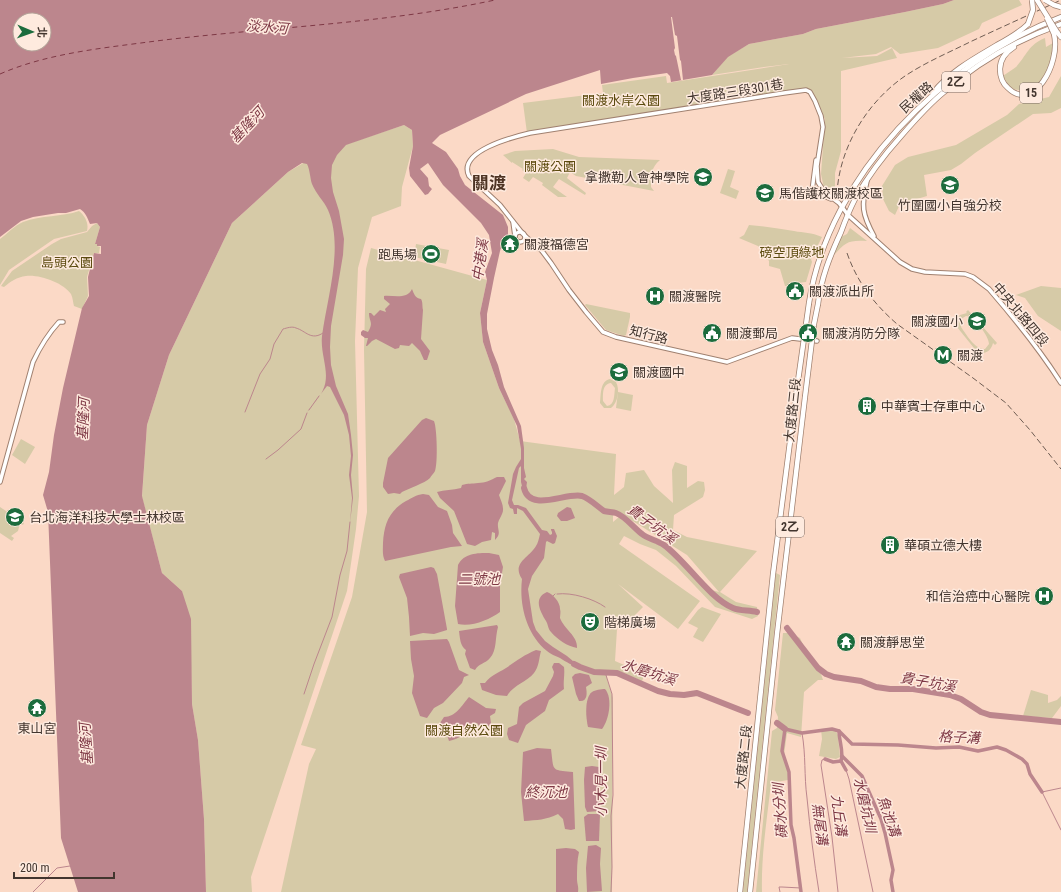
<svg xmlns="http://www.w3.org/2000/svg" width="1061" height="892" font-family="'Roboto Condensed','Noto Sans TC',sans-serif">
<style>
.green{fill:#d6caa7;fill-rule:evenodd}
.water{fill:#bc868d;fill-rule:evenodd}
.pier{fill:#fbd9c6}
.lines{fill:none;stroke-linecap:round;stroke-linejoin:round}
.stream{stroke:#bc868d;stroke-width:1}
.canal{stroke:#bc868d;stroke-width:3.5}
.river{stroke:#bc868d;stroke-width:6}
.ferry{stroke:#7e3845;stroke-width:1;stroke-dasharray:5 4;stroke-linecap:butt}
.tertiary-casing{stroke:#a08170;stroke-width:5.5}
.primary-casing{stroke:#a08170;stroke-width:6}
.tertiary{stroke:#fff;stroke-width:3.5}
.primary{stroke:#fff;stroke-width:4.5}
.rail{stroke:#6f5d53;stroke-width:1;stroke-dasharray:6 3;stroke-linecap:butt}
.primary-bridge-casing{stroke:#a08170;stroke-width:6;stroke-linecap:butt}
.primary-bridge{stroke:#fff;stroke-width:4.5}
.labels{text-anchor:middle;stroke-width:3;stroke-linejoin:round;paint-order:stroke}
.shield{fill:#feeade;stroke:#7a6b63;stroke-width:1}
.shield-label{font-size:12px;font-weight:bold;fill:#42352e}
.street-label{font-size:13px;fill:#42352e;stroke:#feeade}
.park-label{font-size:13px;fill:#5b4a0e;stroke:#feeade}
.poi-label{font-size:13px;fill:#42352e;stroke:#feeade;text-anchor:start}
.water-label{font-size:14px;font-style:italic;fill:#7e3845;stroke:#feeade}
.district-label{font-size:17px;font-weight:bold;fill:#4d3323;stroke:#feeade}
</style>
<rect width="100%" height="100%" fill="#fbd9c6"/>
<!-- green -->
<g class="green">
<polygon points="954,0 1019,0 1022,5 982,23 979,29 938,48 900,54 891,47 876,54 842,58 877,56 892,48 897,58 841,71 841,151 835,173 835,196 824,188 821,174 825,119 812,93 807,89 527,133 523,103 603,93 602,85 666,76 667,83 789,64 764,67 712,75 727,57 749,44 803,34 816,29 905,12 943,4"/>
<path d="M1045 38 1046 47 1053 43V63L1039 84 1033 88 1023 91 1013 89 1009 86 1003 76C1007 73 1012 70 1016 67 1027 55 1028 45 1045 38Z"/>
<polygon points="1061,76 1061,108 1051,113 1033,114 975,153 961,164 951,170 924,175 927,196 900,204 895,215 889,211 883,199 882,186 895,165 908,157 956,145 1007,115 1019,104 1049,97"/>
<polygon points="404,125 412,130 413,146 402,187 401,206 372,217 358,268 355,341 359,496 356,529 347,591 262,844 251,877 252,892 206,892 204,819 198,740 192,704 191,665 182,591 162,573 142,497 147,425 169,355 232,223 288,172 312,158 332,149"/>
<path d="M553 149 579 157 660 160C651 167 651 176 651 187L654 191 576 176 570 172 567 178 586 193 585 195 559 179 553 187 567 197H558L542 185 543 183 533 177 529 182 523 178 526 173 522 170 523 169 512 162V163L503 155 515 151Z"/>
<polygon points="728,169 735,171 730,187 739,191 736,199 720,193"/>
<path d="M79 211C85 216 89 223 87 231L54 239 9 270 0 285V239C7 234 15 225 23 222 41 215 62 217 79 211Z"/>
<path d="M97 223 100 227 95 244H97V246L100 247 99 253H94L87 277 88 296 82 309 74 306C73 303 73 298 71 294 64 283 39 274 26 276 17 277 10 282 4 287L1 286 12 271 52 244 61 239 87 232 92 226Z"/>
<path d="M749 225C764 226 779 229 794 231 804 233 811 232 822 237L811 259 812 262 806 282C797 282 793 287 785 286L780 269 769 266V261L758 246 739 238 744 235Z"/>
<path d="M850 228 867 241C848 240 846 242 834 255L841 237 847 234Z"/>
<polygon points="416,244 449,250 446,264 414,257"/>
<path d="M371 248 487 280 480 313 483 342 499 388 514 419 520 441 616 454 614 495 624 487 626 473 644 470 654 486 673 503 672 470 675 462 687 466V488L698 481 704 482 705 490 703 497 674 515 673 530 687 537 757 551 720 592 736 602 757 607 758 616 752 619 715 607 676 566 656 550 640 544 624 536 619 544 700 601 678 629 618 584 643 607 633 617 620 618 617 629 615 661 636 670 644 676 642 681 619 671H607V679L613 698 612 892H281L309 764 316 749 301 745 352 597 367 512 364 350 366 269ZM613 510 636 523 687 555 719 592 704 588 686 567 663 547 645 538 619 517 613 522Z"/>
<polygon points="1041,286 1061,288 1061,331 1038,316 1025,298 1016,295"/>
<polygon points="586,304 630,313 630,317 626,335 624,336 606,330 585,305"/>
<path d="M968 310 997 343 995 345 993 343C991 351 986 354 978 353L957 327V318L960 315 967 313 966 312ZM966 316C974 316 989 336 989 344L985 349C975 350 966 334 961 327V319Z"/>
<path d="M610 379 616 382C620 389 618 403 611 408H604L600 403C601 394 600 381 610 379ZM611 383 615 388C614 395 615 405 607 406L603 401C603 394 602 384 611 383Z"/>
<polygon points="618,392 633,395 631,411 616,408"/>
<polygon points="21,439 35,447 25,464 12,455"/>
<polygon points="0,507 24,523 23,525 20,523 18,531 11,536 14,538 12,541 0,533"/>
<polygon points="776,573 780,575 747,892 743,892"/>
<polygon points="702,607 721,614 703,642 693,637 698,628 688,623 698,610"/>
<path d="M783 633H790L800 638 811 662 821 674 823 680H818L804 692 801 737 787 733 784 755 790 776 788 780 776 782 773 781 771 783C767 819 761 856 762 892H756L772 731 777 728 778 717 775 710Z"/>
<polygon points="1031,690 1048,695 1048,703 1057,700 1061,696 1061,706 1052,718 1023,716"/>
<polygon points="834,728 838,735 840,757 836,759 819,756 822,739 821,729"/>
</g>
<!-- water -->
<g class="water">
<path d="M0 0H954L943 4 905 12 816 29 803 34 749 44 728 57 712 75 671 82 670 76 667 73 633 78 601 84 600 70 526 94 440 135 432 143 446 152 458 169 460 176 465 185 503 215 508 227V238L502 245 500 251 494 278 487 314V329L492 350 498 365 504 387 521 426 524 448V468L526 477 524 479 527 482 526 489 528 495 524 494 521 482V466L519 468 512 500 514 505H518L526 508 542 530 547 531 550 535 552 534V532L551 530V529H554L557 536 555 543 553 544 547 541 546 542 544 558 532 576 528 589 533 622 536 630 545 641 553 647 567 656 580 667C573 666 566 662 560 658 556 656 550 654 547 651 526 634 519 604 522 579 511 563 530 557 536 546 538 543 539 538 540 534L523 511 517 508V514H514L513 509 510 508 508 503 513 474 516 467 521 459V449L517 426 499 388 483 342 480 313 487 280 485 272 492 253 489 235 481 223 443 185 428 163 420 169 428 178 429 186 432 189 428 194 425 195 410 176 409 168 413 146 412 130 404 125 346 145 337 155 332 165 331 178 333 192 339 211 344 239 343 255 331 326 330 347 331 365 336 386 348 414 351 435 353 455 351 475 353 498 350 523 352 498 349 475 351 456 349 435 344 415 330 387 327 386 307 412C311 406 320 397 323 390 331 373 320 355 322 336 327 298 344 247 328 210 324 201 316 194 312 184 310 178 310 170 307 164L302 163 288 172 232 223 169 355 147 425 142 496 162 573 182 591 191 619 192 704 198 740 204 819 206 892H78L61 838 48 512 43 495 49 472 54 435 63 388 82 308 89 296 88 277 94 253 101 254V246H97V244H95L100 227 97 223 90 224C87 217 86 213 80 209L66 213H58L33 217 21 221 0 237ZM20 20H44V44H20Z"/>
<path d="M412 289C414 294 415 298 421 299 423 302 422 306 423 310L421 339 430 351 427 360H424L420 351 412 343 409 346 400 345 399 348 395 349 376 339 372 341 367 346H366L368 338H365L361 335V332L363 330 368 332C374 322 369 322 369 313H371L374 316 380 310 386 312 385 309 390 304 384 299V296C393 295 407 300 412 289Z"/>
<path d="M426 418 434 421C437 428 438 463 435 471 434 473 431 476 430 478 425 483 408 489 402 492L400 494 394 493 388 494 383 487V483L388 458 422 420Z"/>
<path d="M497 477H504L506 481 499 495C501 501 505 508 502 514 501 517 499 519 498 523 497 530 502 533 495 540V533L492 532 491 540 482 542 475 546 467 544 454 511 440 498 437 492C444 490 453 490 461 488L462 485C468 483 472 484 478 483 485 483 491 480 497 477Z"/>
<path d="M423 494 429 495 438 507 447 511 452 525 453 533 462 546 451 547 385 561C382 555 383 549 383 543 384 524 389 511 406 501 412 498 416 495 423 494Z"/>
<polygon points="567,507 571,508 575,518 567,521 561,521 557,516 558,513"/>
<path d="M489 553 499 555 503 567 500 585V612C489 620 472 627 458 624L455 606 458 565C464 553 477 553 489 553Z"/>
<polygon points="431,567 434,568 437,574 447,629 447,630 434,634 423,633 410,636 409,617 407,598 399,577 400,574"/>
<path d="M547 592C553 594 560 602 560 609 561 612 560 615 560 618 564 629 578 636 577 648 567 646 558 640 551 632 548 629 548 624 546 621 540 611 533 598 547 592Z"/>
<path d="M497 625 498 627C495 637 497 651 490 658 485 664 479 663 475 670L470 668 465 654 466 650C460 646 460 638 459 631Z"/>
<polygon points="447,639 449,642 459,670 469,675 464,677 462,683 443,703 434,708 427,718 420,716 412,693 414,676 411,659 410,641"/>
<path d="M536 650 541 651C539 658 539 667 534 673 527 682 513 685 507 696L496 695 482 690 480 683H485C492 674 497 674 506 668 516 661 524 655 536 650Z"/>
<path d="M554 663H559L564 667C565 675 563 681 564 689L549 700 545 711 526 725 518 743 509 740 507 734 508 728 517 724 519 707 523 703 545 691 553 676 554 672 552 667Z"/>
<path d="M580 673 589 675 592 683 586 687C587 693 588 702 579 701L576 694 572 677 575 674Z"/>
<path d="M605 689C613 698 609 720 602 729L588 727C586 719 584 698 592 692 595 690 601 689 605 689Z"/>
<path d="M469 697 486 708 496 709 495 713 490 716 491 723 485 730H482L477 723H473C468 733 459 739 449 741L445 729 440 723 444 717C456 717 462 705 469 697Z"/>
<path d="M537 748 551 749C554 771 550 770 573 772L575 829 571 830 565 829 563 819 558 814C546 820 537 820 524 821L521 792 523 752Z"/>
<polygon points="592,766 599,767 600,808 599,811 587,812 585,807 584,780 585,767"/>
<polygon points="588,814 600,814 599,841 586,841 584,817"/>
<polygon points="596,845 601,848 600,864 602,891 587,892 586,868 588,846"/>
<path d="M566 848 575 849 579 852C577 860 577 870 577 879 577 884 579 887 578 892H556V849Z"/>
</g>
<!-- pier -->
<polygon class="pier" points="671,17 672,17 675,35 677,36 680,60 681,61 683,80 681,80 676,56 675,55 674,50 675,48"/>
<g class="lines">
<!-- stream -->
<g class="stream">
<polyline points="309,410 319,396"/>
<path d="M245 412 260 374 270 359 274 344 283 329C287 328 292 326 296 328 306 331 311 341 323 333"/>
<polyline points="266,459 278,450 301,429 307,413"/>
<path d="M557 594C572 592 594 599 605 607"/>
<polyline points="553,596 555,594"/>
<polyline points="605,672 612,694 613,795 611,816 612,867 611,892"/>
<polyline points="304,694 314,664 332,617 340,575 347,551 350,522"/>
<path d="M802 733C806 755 804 776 807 798 810 829 814 861 819 892"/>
<polyline points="825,759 822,760 821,765 832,837 838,892"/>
<polyline points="846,770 849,779 873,892"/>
<polyline points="1061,788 1042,792 1061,830"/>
<polyline points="33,892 57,868 70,866"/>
<polyline points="780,892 779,887 782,887 801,888"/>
</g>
<!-- canal -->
<g class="canal">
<polyline points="839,731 852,744 898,745 936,748 959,747 978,751 997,747 1006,750 1022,759 1027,764 1030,774 1042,792"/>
<polyline points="842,756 862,776 881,819 885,833 893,870 891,880 893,892"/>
<polyline points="825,759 833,762 841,761"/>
<path d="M801 892 794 838 791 825 789 772 782 751 785 729 802 733 832 729 839 731C839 741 844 752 841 761L846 770"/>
</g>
<!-- river -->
<g class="river">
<path d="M524 488C530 513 566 492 582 496 590 499 597 506 604 511 608 512 613 512 616 513 625 516 635 529 642 534 648 539 657 540 664 545 686 561 709 598 733 608 740 611 749 610 757 612"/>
<polyline points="787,628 818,668 826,674 834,677 861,681 876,687 890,689 913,689 950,695 961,699 981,712 990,715 1061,722"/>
<polyline points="574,664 580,667 594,672 617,673 658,691 670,694 684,695 697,693 748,713"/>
<polyline points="777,723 785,729"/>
</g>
<!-- ferry -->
<path class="ferry" d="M0 74C48 53 104 48 156 41 269 27 383 24 495 0"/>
<!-- tertiary casing -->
<g class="tertiary-casing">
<g id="tertiary">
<path d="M867 181C861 206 862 214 874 236"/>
<polyline points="812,191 816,160"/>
<polyline points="812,191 831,199"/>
<polyline points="812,191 817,189 824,192"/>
<polyline points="513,222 515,236"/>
<circle cx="520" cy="237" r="5"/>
<path d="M817 341 792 338 727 362 616 337 603 332 586 312 569 290 551 263 542 251 523 234 500 205 469 176C457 151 513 137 530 133L784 93 806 90 810 92 815 101 821 116 823 127 817 166 818 182 823 190 827 194 839 203 848 215 900 262 912 269 925 272 965 274 973 277 989 289C1015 319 1040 350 1061 383"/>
<path d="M0 482 33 362C40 347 48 334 59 322H63"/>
</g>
</g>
<!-- primary casing -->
<g class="primary-casing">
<g id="primary">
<polyline points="1057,32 1061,37"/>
<path d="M1014 47C1006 52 1000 60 1000 69 1000 77 1002 83 1008 88 1033 113 1061 64 1054 34"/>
<path d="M933 93C949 72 975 58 997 45 1008 39 1019 33 1028 24"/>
<path d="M809 303C828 176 944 61 1061 17"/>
<path d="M818 304C821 278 830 256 841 232 845 221 850 209 855 199 868 176 884 155 902 135 915 120 928 105 944 92 978 62 1019 39 1061 24"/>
<polyline points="740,892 773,574 796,395"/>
<polyline points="750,892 777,634 805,397"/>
</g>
</g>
<!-- tertiary -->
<use href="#tertiary" class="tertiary"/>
<!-- primary -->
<use href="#primary" class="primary"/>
<!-- rail -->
<g class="rail">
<path d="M837 194C839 148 867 102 905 76 926 62 950 52 972 41 1002 27 1031 14 1061 0"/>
<path d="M847 253C857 282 874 304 897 324L973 378 1006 403 1030 430 1061 469"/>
</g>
<!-- primary-bridge casing -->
<g class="primary-bridge-casing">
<g id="primary-bridge">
<polyline points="1037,0 1057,32"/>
<polyline points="1045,0 1054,5 1061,7"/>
<polyline points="1047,18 1054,34"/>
<polyline points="1028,24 1033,10 1032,0"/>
<polyline points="796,395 809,303"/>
<polyline points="805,397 814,324 818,304"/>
</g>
</g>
<!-- primary-bridge -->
<use href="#primary-bridge" class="primary-bridge"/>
</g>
<!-- icons -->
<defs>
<g id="university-disc" transform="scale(1)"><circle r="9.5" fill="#1c6c3d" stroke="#feeade"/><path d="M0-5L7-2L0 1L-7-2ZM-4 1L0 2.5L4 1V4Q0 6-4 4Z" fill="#fff"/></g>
<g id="school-disc" transform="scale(1)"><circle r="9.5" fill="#1c6c3d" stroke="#feeade"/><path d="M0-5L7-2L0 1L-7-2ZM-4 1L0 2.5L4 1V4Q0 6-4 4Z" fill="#fff"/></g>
<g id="temple-disc" transform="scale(1)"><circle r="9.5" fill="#1c6c3d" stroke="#feeade"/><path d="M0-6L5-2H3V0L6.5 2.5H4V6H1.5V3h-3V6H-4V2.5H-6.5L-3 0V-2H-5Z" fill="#fff"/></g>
<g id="stadium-disc" transform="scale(1)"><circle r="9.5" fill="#1c6c3d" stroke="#feeade"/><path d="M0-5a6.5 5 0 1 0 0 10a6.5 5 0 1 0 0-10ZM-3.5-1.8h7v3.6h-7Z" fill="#fff"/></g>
<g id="civic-disc" transform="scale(1)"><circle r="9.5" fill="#1c6c3d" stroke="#feeade"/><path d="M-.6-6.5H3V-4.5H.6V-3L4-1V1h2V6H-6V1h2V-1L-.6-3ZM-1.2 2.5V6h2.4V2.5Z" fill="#fff"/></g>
<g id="hospital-disc" transform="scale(1)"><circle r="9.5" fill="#1c6c3d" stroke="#feeade"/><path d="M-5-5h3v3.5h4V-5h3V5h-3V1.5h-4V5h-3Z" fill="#fff"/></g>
<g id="metro-disc" transform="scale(1)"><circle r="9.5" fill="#1c6c3d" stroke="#feeade"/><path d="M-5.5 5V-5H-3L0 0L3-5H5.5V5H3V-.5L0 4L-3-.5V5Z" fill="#fff"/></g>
<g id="building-disc" transform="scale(1)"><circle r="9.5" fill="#1c6c3d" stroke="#feeade"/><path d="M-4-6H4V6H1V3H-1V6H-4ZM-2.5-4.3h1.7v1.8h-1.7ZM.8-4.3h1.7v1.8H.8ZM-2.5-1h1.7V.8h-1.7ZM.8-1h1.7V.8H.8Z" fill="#fff"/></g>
<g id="theatre-disc" transform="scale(1)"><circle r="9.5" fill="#1c6c3d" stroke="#feeade"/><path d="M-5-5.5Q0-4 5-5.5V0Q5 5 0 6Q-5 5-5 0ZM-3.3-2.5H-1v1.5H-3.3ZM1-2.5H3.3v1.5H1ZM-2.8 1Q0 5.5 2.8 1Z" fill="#fff"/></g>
</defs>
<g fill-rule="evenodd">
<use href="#university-disc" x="703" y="177"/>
<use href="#school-disc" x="950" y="185"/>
<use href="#university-disc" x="765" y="193"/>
<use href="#temple-disc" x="510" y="244"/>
<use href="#stadium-disc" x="431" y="254"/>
<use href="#civic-disc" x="795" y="291"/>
<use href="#hospital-disc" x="655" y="296"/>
<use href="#school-disc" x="977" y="321"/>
<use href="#civic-disc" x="712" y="333"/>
<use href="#civic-disc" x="808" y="333"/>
<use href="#metro-disc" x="943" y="355"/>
<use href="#school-disc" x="619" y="372"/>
<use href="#building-disc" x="867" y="406"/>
<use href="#university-disc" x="15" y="517"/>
<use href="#building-disc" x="890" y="545"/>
<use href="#hospital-disc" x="1044" y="596"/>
<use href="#theatre-disc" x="590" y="622"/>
<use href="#temple-disc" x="846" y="642"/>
<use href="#temple-disc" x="37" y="708"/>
</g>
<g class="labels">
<!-- shield labels -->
<g class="shield">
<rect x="942" y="72" width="28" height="20" rx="3"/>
<rect x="1020" y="83" width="22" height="20" rx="3"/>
<rect x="776" y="517" width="28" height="20" rx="3"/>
</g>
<g class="shield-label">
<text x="956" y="86">2乙</text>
<text x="1031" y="97">15</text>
<text x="790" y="531">2乙</text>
</g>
<!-- street labels -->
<g class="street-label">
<text transform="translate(735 91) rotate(-9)" y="5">大度路三段301巷</text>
<text transform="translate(916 97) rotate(-42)" y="5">民權路</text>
<text transform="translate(1021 314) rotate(50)" y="5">中央北路四段</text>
<text transform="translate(649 334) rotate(14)" y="5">知行路</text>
<text transform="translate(792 410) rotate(-84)" y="5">大度路三段</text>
<text transform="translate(743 757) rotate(-84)" y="5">大度路二段</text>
</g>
<!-- park labels -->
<g class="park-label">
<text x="621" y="105">關渡水岸公園</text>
<text x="550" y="171">關渡公園</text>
<text x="792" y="257">磅空頂綠地</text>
<text x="67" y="267">島頭公園</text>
<text x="464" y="735">關渡自然公園</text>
</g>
<!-- poi labels -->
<g class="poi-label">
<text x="689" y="182" text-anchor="end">拿撒勒人會神學院</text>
<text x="779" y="198">馬偕護校關渡校區</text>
<text x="950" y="210" text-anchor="middle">竹圍國小自強分校</text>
<text x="524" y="249">關渡福德宮</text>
<text x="417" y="259" text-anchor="end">跑馬場</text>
<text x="809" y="296">關渡派出所</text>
<text x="669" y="301">關渡醫院</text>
<text x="963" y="326" text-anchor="end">關渡國小</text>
<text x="726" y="338">關渡郵局</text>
<text x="822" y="338">關渡消防分隊</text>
<text x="957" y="360">關渡</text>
<text x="633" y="377">關渡國中</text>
<text x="881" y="411">中華賓士存車中心</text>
<text x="29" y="522">台北海洋科技大學士林校區</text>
<text x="904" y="550">華碩立德大樓</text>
<text x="1030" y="601" text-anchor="end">和信治癌中心醫院</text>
<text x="604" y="627">階梯廣場</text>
<text x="860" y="647">關渡靜思堂</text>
<text x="37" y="733" text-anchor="middle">東山宮</text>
</g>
<!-- water labels -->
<g class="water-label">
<text transform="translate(267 27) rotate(5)" y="5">淡水河</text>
<text transform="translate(247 125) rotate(-47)" y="5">基隆河</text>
<text transform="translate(480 260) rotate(-82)" y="5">中港溪</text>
<text transform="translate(83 419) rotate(-87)" y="5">基隆河</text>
<text transform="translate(652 524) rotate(36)" y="5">貴子坑溪</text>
<text x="479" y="584">二號池</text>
<text transform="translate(649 672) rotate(18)" y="5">水磨坑溪</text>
<text transform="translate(928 682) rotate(10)" y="5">貴子坑溪</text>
<text transform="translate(959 737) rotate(3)" y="5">格子溝</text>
<text transform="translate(86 744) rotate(-94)" y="5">基隆河</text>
<text transform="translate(601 782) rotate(-90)" y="5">小木見一圳</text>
<text x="546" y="797">終沉池</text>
<text transform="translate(865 805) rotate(77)" y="5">水磨坑圳</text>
<text transform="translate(780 811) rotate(-94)" y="5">磺水分圳</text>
<text transform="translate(839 815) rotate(83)" y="5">九丘溝</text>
<text transform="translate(889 816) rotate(71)" y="5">魚池溝</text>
<text transform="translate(820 824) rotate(83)" y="5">無尾溝</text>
</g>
<!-- district labels -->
<g class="district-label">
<text x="489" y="189">關渡</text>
</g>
</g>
<!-- north arrow -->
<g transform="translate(32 32) rotate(92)"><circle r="19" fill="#feeade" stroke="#b3a298"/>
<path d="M0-3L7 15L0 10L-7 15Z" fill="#1c6c3d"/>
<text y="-6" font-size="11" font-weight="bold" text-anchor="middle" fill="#42352e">北</text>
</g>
<!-- scale -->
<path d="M14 872v6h100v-6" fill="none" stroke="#42352e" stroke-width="2"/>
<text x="20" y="872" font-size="12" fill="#42352e" stroke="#feeade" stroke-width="3" paint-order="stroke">200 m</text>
</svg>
